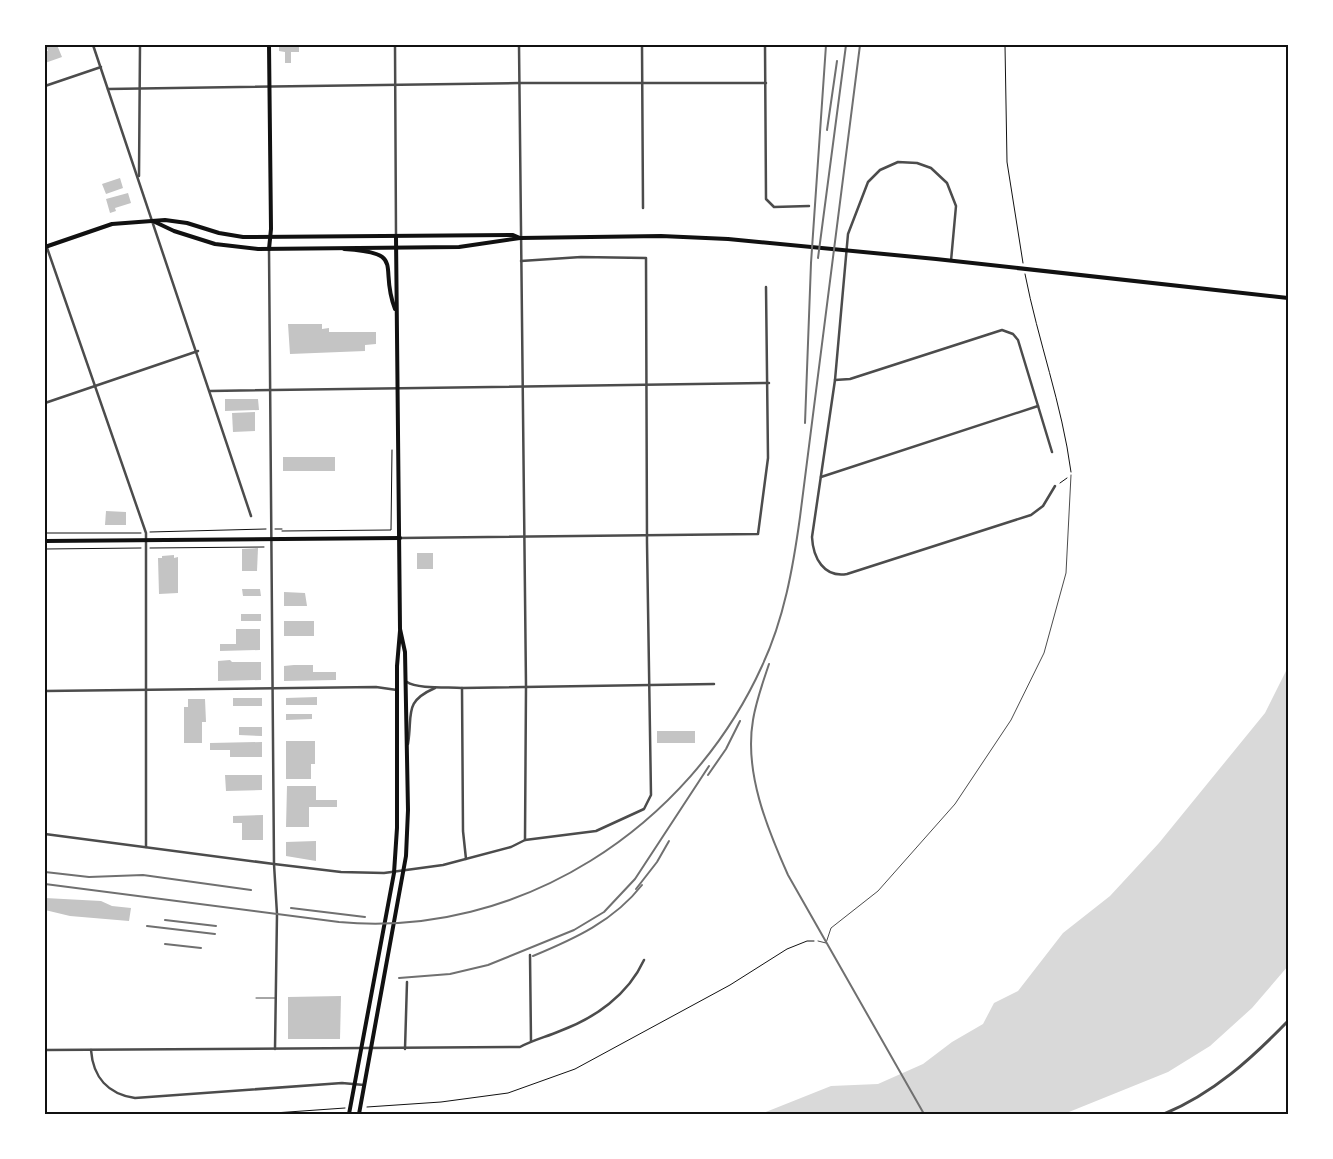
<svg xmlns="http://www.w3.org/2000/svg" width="1333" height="1159" font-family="Commissioner,sans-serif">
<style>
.water{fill:#d9d9d9}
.building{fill:#c4c4c4}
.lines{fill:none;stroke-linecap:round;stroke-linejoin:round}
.path{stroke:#111;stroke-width:1}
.service{stroke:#4c4c4c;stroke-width:1}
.minor{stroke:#4c4c4c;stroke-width:2.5}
.tertiary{stroke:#4c4c4c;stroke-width:3}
.secondary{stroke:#111;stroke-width:4}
.rail{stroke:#707070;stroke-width:2}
.neatline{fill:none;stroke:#111;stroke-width:2}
</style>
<rect width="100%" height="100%" fill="#fff"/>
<!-- water -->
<polygon class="water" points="1288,667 1288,966 1252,1008 1210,1046 1168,1072 1064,1114 761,1114 831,1086 878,1084 923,1064 952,1042 983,1024 994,1003 1018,991 1063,933 1110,896 1159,843 1265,713"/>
<!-- building -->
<g class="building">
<polygon points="46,45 57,45 62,57 45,63 45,51 48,51"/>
<polygon points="279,45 299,45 299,52 291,52 291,63 285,63 285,52 279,51"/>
<polygon points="120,178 123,188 106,194 102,184"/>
<polygon points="128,193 131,203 115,208 116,211 110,213 106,199"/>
<polygon points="288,324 322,324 322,329 329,328 329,332 376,332 376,344 365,345 365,351 290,354"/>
<polygon points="225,399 258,399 259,410 225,411"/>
<polygon points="255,412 255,431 233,432 232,413"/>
<rect x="283" y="457" width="52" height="14"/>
<polygon points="106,511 126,512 126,525 105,525"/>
<polygon points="258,548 257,571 242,571 242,549"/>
<rect x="417" y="553" width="16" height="16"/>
<polygon points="174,555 174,558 178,557 178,593 159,594 158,558 162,558 162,556"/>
<polygon points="242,589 260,589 261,596 243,596"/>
<polygon points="284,592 305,593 307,606 284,606"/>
<rect x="241" y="614" width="20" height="7"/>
<rect x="284" y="621" width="30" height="15"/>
<polygon points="236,629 260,629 260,650 220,651 220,644 236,644"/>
<polygon points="230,660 232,662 261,662 261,680 218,681 218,661"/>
<polygon points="294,665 313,665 313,672 336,672 336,680 284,681 284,666"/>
<polygon points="317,697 317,705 286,705 286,698"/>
<rect x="233" y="698" width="29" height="8"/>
<polygon points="188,699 205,699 206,722 202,722 202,743 184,743 184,707 188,707"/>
<polygon points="286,714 312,714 312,719 286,720"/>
<polygon points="239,727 262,727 262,736 239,735"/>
<rect x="657" y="731" width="38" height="12"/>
<polygon points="286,741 315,741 315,764 311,764 311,779 286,779"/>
<polygon points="262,742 262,757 230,757 230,750 210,750 210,743"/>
<polygon points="225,775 262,775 262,790 226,791"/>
<polygon points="287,786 316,786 316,800 337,800 337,807 309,807 309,827 286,827"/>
<polygon points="263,815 263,840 242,840 242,823 233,823 233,816"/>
<polygon points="316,841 316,861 286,856 286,842"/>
<polygon points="45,898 101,901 112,906 131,908 129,921 70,916 45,910"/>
<polygon points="341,996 340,1039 288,1039 288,997"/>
</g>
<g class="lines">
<!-- path -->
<g class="path">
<polyline points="1005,45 1007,162 1023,263"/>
<path d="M1025 274C1038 341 1062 404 1071 472"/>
<polyline points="1060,483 1067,478"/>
<polyline points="275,529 282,529"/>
<polyline points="282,531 391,530 392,450"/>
<polyline points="150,532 266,529"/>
<polyline points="45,533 141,533"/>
<polyline points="150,548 264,547"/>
<polyline points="45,549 141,548"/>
<polyline points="367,1107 441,1102 508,1093 575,1069 730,985 787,949 807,941 814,941"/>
<polyline points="260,1114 345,1108"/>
</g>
<!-- service -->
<g class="service">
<polyline points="818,941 826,943 831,928 878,891 955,804 1011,720 1044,653 1066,573 1071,475"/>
<polyline points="256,998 275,998"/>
</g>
<!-- minor -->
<g class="minor">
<polyline points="93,45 251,516"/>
<polyline points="395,45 396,236"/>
<polyline points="519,45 526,686 525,840"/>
<polyline points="642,45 643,208"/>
<polyline points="765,45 766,199 774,207 809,206"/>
<polyline points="45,86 101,67"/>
<polyline points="108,89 519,83 766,83"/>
<polyline points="139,176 140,45"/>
<polyline points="45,242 146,533 146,847"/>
<polyline points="269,249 274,864 277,914 275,1049"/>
<path d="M951 261 956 206 947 183 931 168 917 163 898 162 880 170 868 182 848 234 835 380 812 537C813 558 824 578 847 574L1031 515 1043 506 1055 486"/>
<polyline points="835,380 850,379 1002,330 1013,334 1018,340 1052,452"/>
<polyline points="210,391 769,383"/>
<polyline points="45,403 198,351"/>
<polyline points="821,477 1038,406"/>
<polyline points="400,538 758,534 768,458 766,287"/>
<path d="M407 682C417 689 448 687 462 688L714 684"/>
<polyline points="462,688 463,831 466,859"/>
<polyline points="45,691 376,687 397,690"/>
<path d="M408 744C413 714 403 702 435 688"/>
<polyline points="45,834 274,864 341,872 384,873 443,865 511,847 525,840 596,831 644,809 651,795 647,543 646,258 581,257 521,261"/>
<polyline points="530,955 531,1041"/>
<polyline points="405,1049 407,982"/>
<path d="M45 1050 520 1047C533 1040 546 1037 560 1031 595 1018 628 995 644 960"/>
<path d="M91 1050C93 1077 108 1094 135 1098L342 1083 364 1085"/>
</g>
<!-- tertiary -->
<path class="tertiary" d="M1164 1114C1214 1093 1251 1059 1288 1021"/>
<!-- secondary -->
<g class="secondary">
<polyline points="269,45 271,229 269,249"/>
<polyline points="155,222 174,231 215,244 258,249 459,247 520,238"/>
<polyline points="45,247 112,224 165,220 187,223 219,233 243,237 513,235 520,238 661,236 728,239 936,259 1288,298"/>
<path d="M344 249C408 253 378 266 395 309"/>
<polyline points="45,541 400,538"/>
<polyline points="349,1114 394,873 397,828 397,666 400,631"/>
<polyline points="359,1114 406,856 408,810 405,652 400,629 396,237"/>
</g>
<!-- rail -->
<g class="rail">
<polyline points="827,130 837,61"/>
<polyline points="818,258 846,45"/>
<polyline points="805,423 811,263 826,45"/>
<path d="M769 664C763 682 756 701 753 720 744 772 767 828 788 875L924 1114"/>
<polyline points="708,775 726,749 740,721"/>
<polyline points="45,872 89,877 143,875 251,890"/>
<path d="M45 884 339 922C519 939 689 827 762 666 784 619 793 568 800 517L860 45"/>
<polyline points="636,889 657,862 669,841"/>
<polyline points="291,908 365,917"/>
<polyline points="165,920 216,926"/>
<polyline points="147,926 215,934"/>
<polyline points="165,944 201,948"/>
<path d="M533 956C574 939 614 921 642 885"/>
<polyline points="399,978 450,974 488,965 574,930 604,912 635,879 709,766"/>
</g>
</g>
<!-- border -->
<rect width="1333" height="1159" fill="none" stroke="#ffffff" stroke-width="92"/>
<rect x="46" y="46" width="1241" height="1067" class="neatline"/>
</svg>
